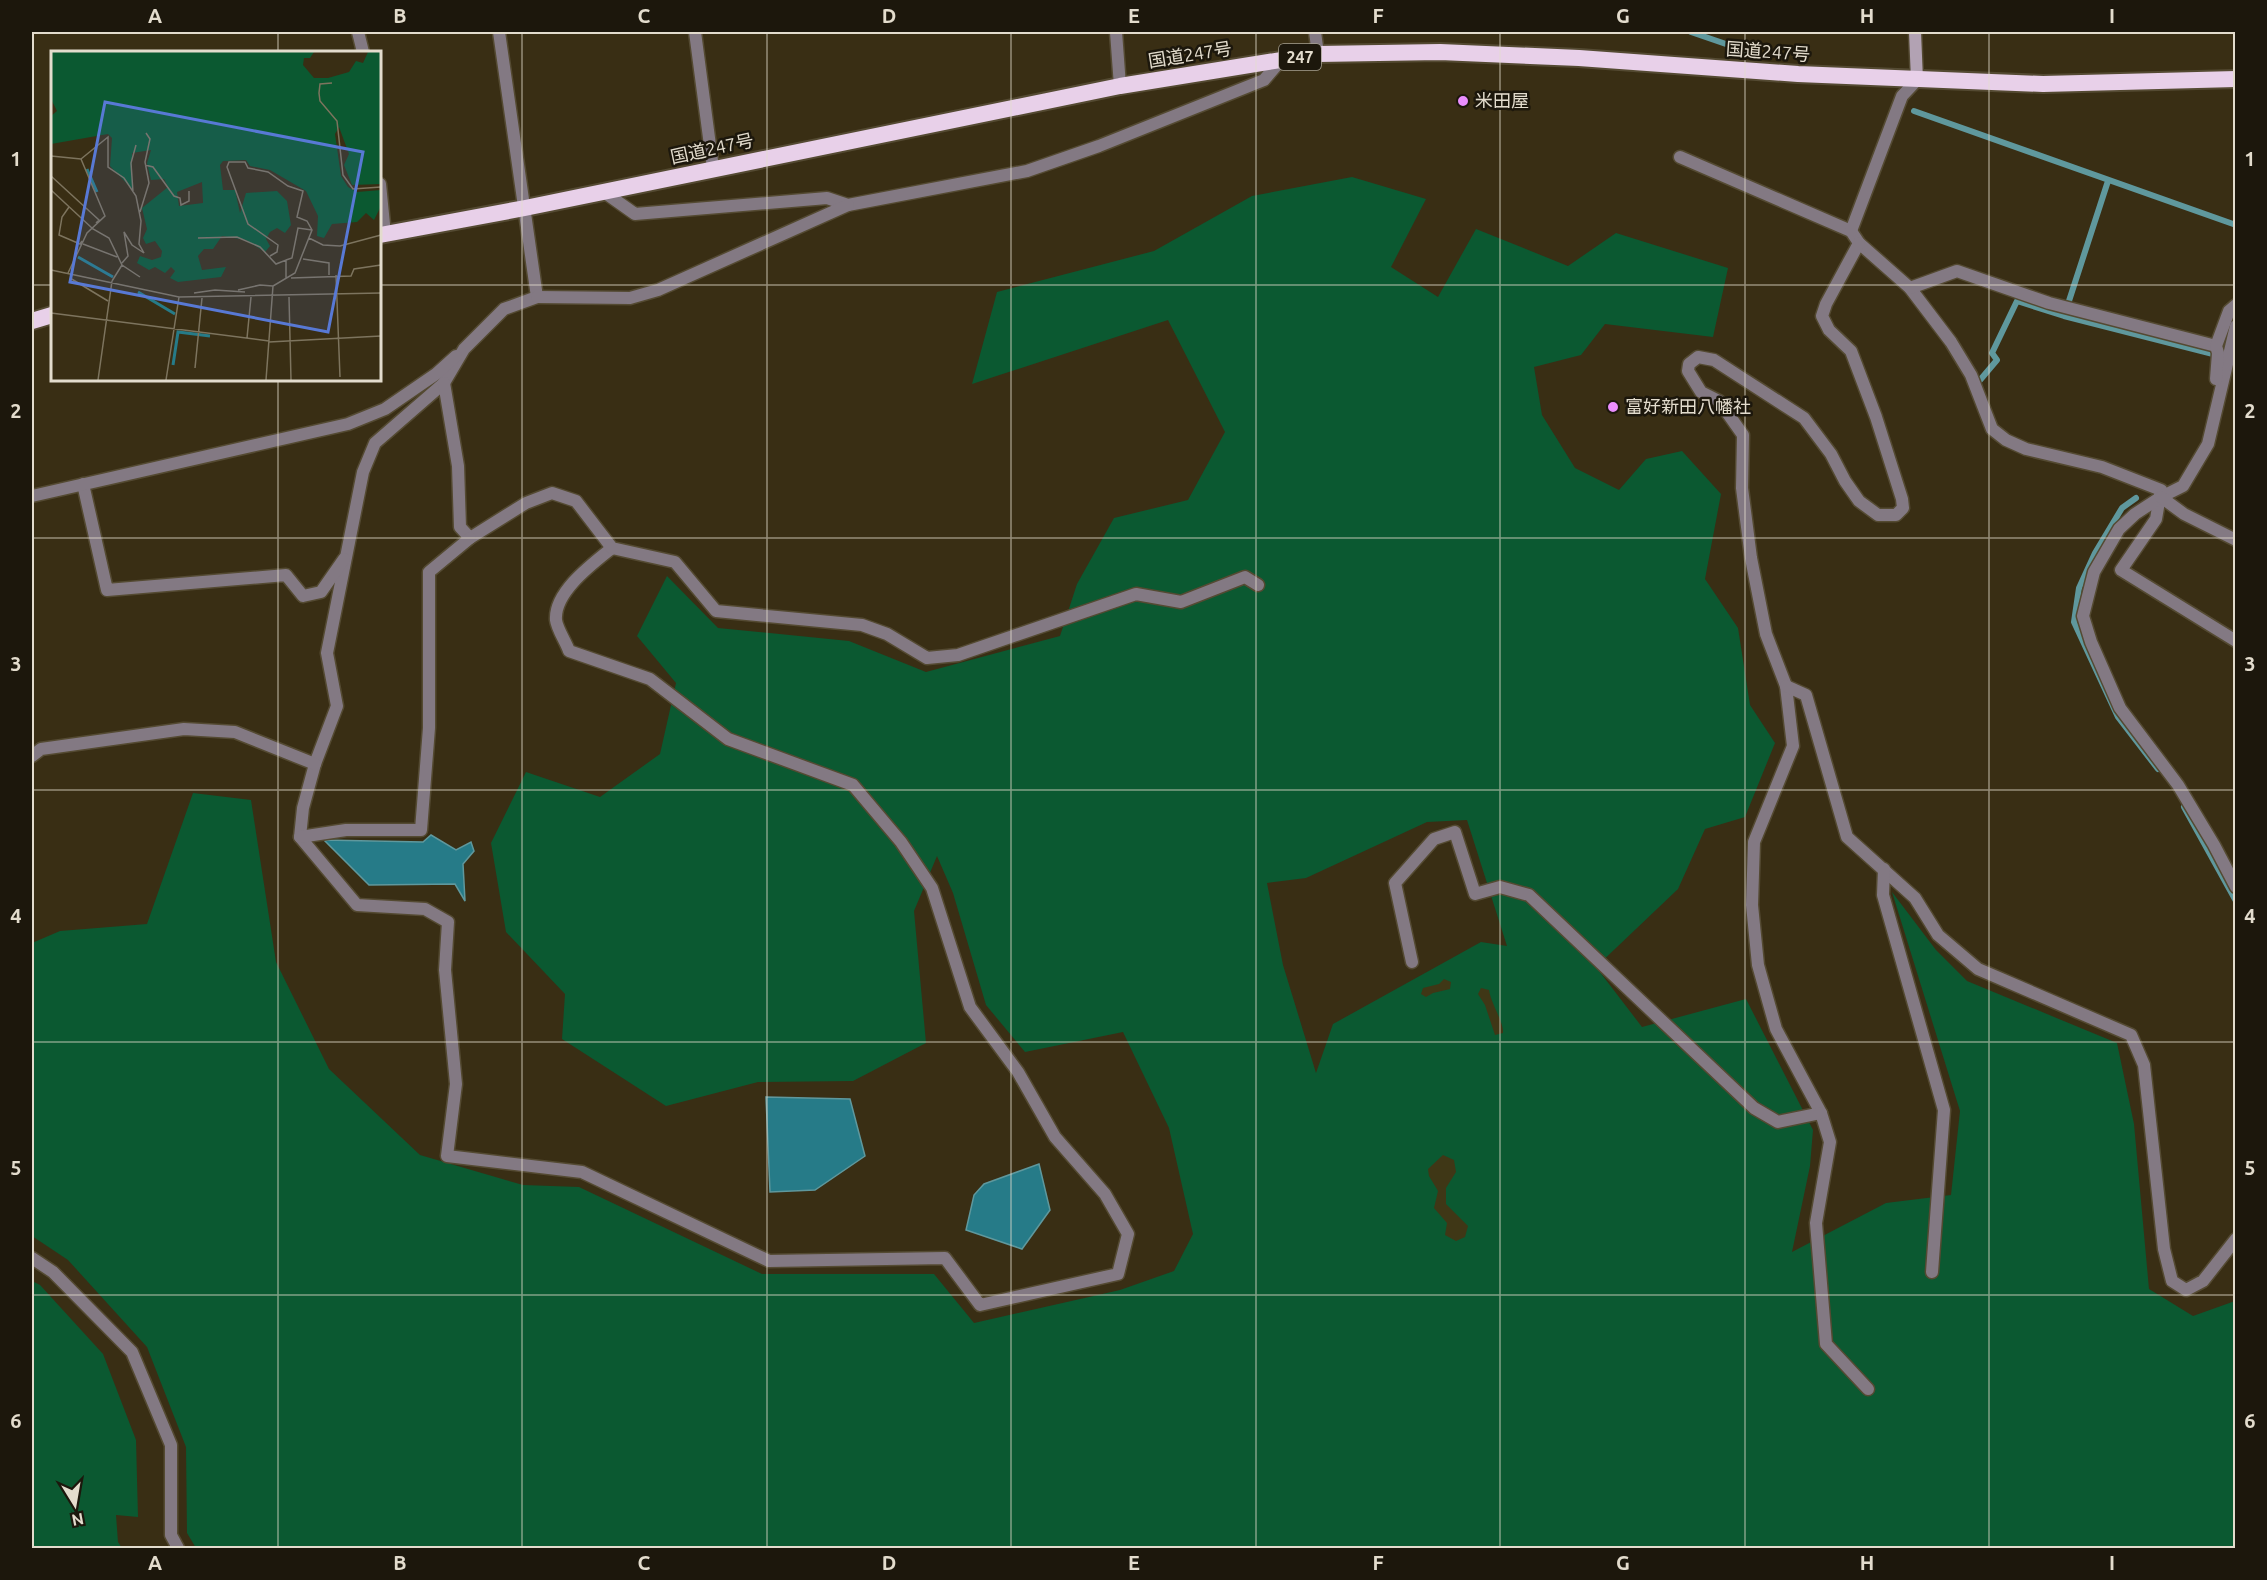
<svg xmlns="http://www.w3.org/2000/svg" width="2267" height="1580" font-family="Ubuntu,'Noto Sans JP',sans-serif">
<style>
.green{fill:#0b5931;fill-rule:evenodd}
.sand{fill:#3f3716}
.water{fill:#267b88;stroke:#5f989d;stroke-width:1.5}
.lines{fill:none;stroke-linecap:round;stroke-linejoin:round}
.stream{stroke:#5f989d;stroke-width:6}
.minor-casing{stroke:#544a32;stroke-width:15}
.secondary-casing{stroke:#544a32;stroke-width:15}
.trunk-casing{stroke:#544a32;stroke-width:20}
.minor{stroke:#837983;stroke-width:12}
.secondary{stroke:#b2a2b3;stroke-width:12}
.trunk{stroke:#e8d0e9;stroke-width:16}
.grid{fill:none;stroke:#e3dccd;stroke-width:1.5;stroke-opacity:0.55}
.poi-dot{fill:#ea8dfd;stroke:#1c170c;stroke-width:2}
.labels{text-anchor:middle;stroke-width:5;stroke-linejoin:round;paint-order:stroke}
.shield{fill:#1c170c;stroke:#a7a193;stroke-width:1.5}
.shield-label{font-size:16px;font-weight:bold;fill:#e3dccd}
.street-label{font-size:18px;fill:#e3dccd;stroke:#1c170c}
.poi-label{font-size:18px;fill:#e3dccd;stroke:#1c170c;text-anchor:start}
.inset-river{fill:none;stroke:#267b88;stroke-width:3}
.inset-road{fill:none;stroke:#7d745e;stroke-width:1.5}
.view{fill:#5879d5;fill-opacity:0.15;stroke:#5879d5;stroke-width:3}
.inset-edge{fill:none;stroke:#e3dccd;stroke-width:3}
.neatline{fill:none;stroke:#e3dccd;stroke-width:2}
.grid-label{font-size:20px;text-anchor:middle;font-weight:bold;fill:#e3dccd}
</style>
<rect width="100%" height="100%" fill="#392e14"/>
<!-- green -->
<g class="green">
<path d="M1352 177 1426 199 1391 267 1438 297 1476 229 1568 266 1616 233 1728 268 1713 337 1605 324 1581 355 1534 367 1542 415 1575 468 1619 490 1646 459 1682 451 1721 494 1705 579 1738 628 1750 705 1775 743 1745 817 1705 829 1678 889 1596 967 1642 1027 1746 999 1813 1130 1810 1166 1792 1252 1886 1203 1951 1195 1960 1111 1892 892 1936 950 1967 981 2117 1043 2134 1124 2149 1289 2193 1316 2235 1301V1548H196L187 1533 186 1447 147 1347 68 1260 32 1236V943L60 931 147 924 193 793 251 800 276 962 329 1069 420 1155 523 1185 579 1187 762 1274H934L974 1323 1120 1290 1174 1271 1193 1234 1169 1128 1123 1032 1025 1052 986 1005 953 893 937 856 914 911 926 1043 853 1081 758 1082 666 1106 562 1039 565 994 506 932 491 843 526 772 600 797 660 754 676 683 637 636 667 576 718 628 849 641 926 672 1060 636 1077 584 1114 518 1188 500 1225 432 1168 320 972 384 997 292 1154 251 1252 196ZM1467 820 1507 946 1481 942 1333 1024 1316 1073 1283 965 1267 883 1306 878 1427 822Z"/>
<polygon points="32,1281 40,1285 103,1354 136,1440 138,1517 116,1515 118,1542 122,1548 32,1548"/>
</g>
<!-- sand -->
<g class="sand">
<polygon points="1444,979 1451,982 1450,989 1433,993 1426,997 1421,994 1423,988 1439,984"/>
<path d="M1481 988 1489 990C1491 1004 1504 1022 1503 1033L1495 1035 1485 1005 1478 994Z"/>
<polygon points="1443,1155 1454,1160 1456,1172 1446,1188 1446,1204 1468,1226 1465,1237 1456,1241 1445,1235 1447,1223 1434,1208 1438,1191 1429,1176 1428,1169"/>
</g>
<!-- water -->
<g class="water">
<polygon points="431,835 456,850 471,842 474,851 463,864 465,901 455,884 369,885 324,840 423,842"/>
<polygon points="766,1097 850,1099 865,1156 815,1190 770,1192"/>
<polygon points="1039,1164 1050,1210 1022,1249 966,1230 974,1195 984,1184"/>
</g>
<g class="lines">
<!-- stream -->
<g class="stream">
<polyline points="1691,32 1755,54"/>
<polyline points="1914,111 2236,225"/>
<polyline points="2067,307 2108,181"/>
<polyline points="1975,386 1997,360 1992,353 2017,301 2064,316 2213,354"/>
<polyline points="2136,498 2122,508 2095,553 2079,588 2074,622 2118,717 2158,769"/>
<polyline points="2184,807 2236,901"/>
</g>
<!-- minor casing -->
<g class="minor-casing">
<g id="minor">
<polyline points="358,32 363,52"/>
<path d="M499 32 537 297 504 309 464 349 444 383 375 443 363 472 327 653 337 706 315 764 303 808 300 837 357 905 425 909 448 922 445 970 456 1084 447 1156 582 1172 769 1261 945 1258 980 1305 1118 1274 1128 1234 1105 1194 1055 1137 1018 1072 970 1007 932 888 901 842 853 785 728 739 650 679 569 651C566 642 557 629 556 620 554 592 592 564 612 548"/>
<polyline points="695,32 713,168"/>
<polyline points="1116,32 1120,86"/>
<polyline points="1315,32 1318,54"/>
<polyline points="1680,157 1851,231 1859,243 1910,288 1951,342 1971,375 1992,429 2006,440 2026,449 2102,467 2161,490 2156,519 2121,570 2236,641"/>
<polyline points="380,184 385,234"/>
<polyline points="604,192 635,214 827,198 848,205 1027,171 1099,146 1264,80 1281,60"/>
<polyline points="1851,231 1902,96 1917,80"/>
<polyline points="1859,243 1826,304 1822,316 1829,330 1851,351 1876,417 1902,499 1903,508 1896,515 1878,515 1859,501 1845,481 1831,454 1804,418 1714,360 1698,357 1689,364 1688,371 1701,392 1719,401 1743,435 1742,488 1751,558 1766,634 1786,686 1793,746 1754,842 1752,905 1758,965 1776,1029 1821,1113 1830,1142 1816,1223 1826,1344 1868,1389"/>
<polyline points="1910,288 1957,271 2049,303 2216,346"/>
<polyline points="537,297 630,298 658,290 848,205"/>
<polyline points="2236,326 2208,444 2183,486 2161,497 2135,514 2119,529 2094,572 2083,616 2091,642 2120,708 2178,785 2214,845 2236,887"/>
<polyline points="2216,379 2218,353 2216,346 2229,311 2236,305"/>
<polyline points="444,383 458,466 460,527 470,538 526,503 552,493 576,501 612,548 675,562 716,611 862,625 887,634 927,658 958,655 1136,594 1181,602 1245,577 1258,585"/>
<polyline points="83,484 107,590 286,575 303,596 321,592 344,559"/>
<polyline points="32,496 348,424 385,409 436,374 456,356"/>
<polyline points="2161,497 2184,514 2236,540"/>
<polyline points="1786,686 1806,695 1847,837 1915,898 1938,935 1978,969 2131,1035 2144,1065 2164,1249 2172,1281 2186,1290 2203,1281 2236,1239"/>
<polyline points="32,756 41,749 184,729 235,732 315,764"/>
<polyline points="300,837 346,830 421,830 429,728 429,572 470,538"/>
<polyline points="1884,869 1883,895 1944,1110 1932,1272"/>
<polyline points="1412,962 1395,883 1434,839 1455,832 1475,894 1500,887 1529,895 1754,1108 1778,1122 1821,1113"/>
<polyline points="32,1258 53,1272 132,1352 171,1445 171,1535 178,1548"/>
</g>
</g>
<!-- secondary casing -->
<g class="secondary-casing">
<polyline id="secondary" points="1915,32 1917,80"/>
</g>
<!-- trunk casing -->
<g class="trunk-casing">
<g id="trunk">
<polyline points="380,235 525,208 1120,86 1318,54 1440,52 1579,58 1798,74 2043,84 2236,79"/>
<polyline points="32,321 52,315"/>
</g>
</g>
<!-- minor -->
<use href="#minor" class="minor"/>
<!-- secondary -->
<use href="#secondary" class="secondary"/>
<!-- trunk -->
<use href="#trunk" class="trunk"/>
</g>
<!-- grid -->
<path class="grid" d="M278 32V52M522 32V1548M767 32V1548M1011 32V1548M1256 32V1548M1500 32V1548M1745 32V1548M1989 32V1548M32 285H52M380 285H2236M278 380V1548M32 538H2236M32 790H2236M32 1042H2236M32 1295H2236"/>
<!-- markers -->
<g class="poi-dot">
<circle cx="1463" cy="101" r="6"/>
<circle cx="1613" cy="407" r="6"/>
</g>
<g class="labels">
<!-- shield labels -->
<rect class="shield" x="1279" y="44" width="42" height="26" rx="4.5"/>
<g class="shield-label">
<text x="1300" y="63">247</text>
</g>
<!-- street labels -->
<g class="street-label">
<text transform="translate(1768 52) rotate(4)" y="6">国道247号</text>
<text transform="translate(1190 55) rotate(-9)" y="6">国道247号</text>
<text transform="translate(712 149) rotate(-12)" y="6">国道247号</text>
</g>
<!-- poi labels -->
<g class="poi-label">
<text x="1475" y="107">米田屋</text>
<text x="1625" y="413">富好新田八幡社</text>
</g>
</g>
<!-- overview -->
<g transform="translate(51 51)">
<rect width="330" height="330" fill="#392e14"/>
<path d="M0 1H263L259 7H253L252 14 263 27H277L298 21 305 10 312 12 317 1H330V133L301 134 293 114 298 103 288 76 284 83 290 125 297 136 306 141 330 139V155L323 169 315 162 306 171 281 173 273 187 266 185 267 165 255 140 219 119 199 115 195 109 172 110 169 114 172 139H184L189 162 195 142 226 140 236 150 240 174 234 182 226 177 219 181 215 188 219 195 214 201 195 189 171 185 162 198H153L147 205 151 219 175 216 170 226 127 231 119 227 124 220 120 216 114 222 104 216 98 219 86 212 89 205 101 209 110 206 111 200 104 190 95 193 92 187 96 178 91 157 117 136 113 128 100 129 96 112 100 99 81 102V138L59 115 61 87 57 83 0 93V65L6 60 1 50ZM151 131 152 152 128 155 126 141Z" fill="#0b5931" fill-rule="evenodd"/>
<path class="inset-river" d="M36 118 46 141M27 206 62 226M87 241 124 263M122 314 127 281 159 285"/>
<path class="inset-road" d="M281 32 269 33 268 42 269 50 286 70 292 124 302 138 330 136M0 105 30 108M30 108 57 86V116L73 127 85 145 90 170 88 193 93 202 81 194 73 181 77 205 71 212M94 114 102 116 123 145 129 147 130 154 138 150V140M0 125 48 169 45 172M0 139 42 178 58 187 71 214 89 226M82 141 80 112 85 94M18 156 11 166 8 184 29 193 31 190M89 161 98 132 94 111 99 88 95 82M147 187 186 186 209 196 225 213 235 209V228M258 187 272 194 289 195 330 184M32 193 66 206M252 208 278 212V224M235 209 241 207 247 177 261 179M0 219 128 246 330 242M17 222 36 182 54 165 30 108M285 224 289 326M19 227 57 250M240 227 300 225 303 218 330 214M61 230 71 214M187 239 209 234 222 235M143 242 164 239 194 241M238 246 240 329M0 262 218 290M196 287 200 246M218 291 330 285M144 317 151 247M47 329 61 230M115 329 128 246M215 329 222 235 244 222 261 179 256 170 246 166 252 140 237 135 217 121 197 117 194 111H178L176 116 197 173 227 194 226 201 219 205"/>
<path class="view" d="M54 51 312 101 277 281 19 231Z"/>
<rect width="330" height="330" class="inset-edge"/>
</g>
<!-- border -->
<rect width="2267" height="1580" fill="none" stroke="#1c170c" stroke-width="66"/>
<!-- north arrow -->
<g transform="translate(75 1505) rotate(169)" stroke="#1c170c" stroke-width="4.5" paint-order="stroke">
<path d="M0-4.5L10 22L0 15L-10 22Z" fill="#e3dccd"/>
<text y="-9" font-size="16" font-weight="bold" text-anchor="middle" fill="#e3dccd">N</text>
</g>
<rect x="33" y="33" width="2201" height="1514" class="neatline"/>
<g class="grid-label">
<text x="155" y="23">A</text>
<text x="400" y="23">B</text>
<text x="644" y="23">C</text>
<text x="889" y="23">D</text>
<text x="1134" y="23">E</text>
<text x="1378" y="23">F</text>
<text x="1623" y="23">G</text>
<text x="1867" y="23">H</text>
<text x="2112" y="23">I</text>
<text x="16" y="166">1</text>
<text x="2250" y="166">1</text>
<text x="16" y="418">2</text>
<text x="2250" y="418">2</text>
<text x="16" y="671">3</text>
<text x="2250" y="671">3</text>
<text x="16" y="923">4</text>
<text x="2250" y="923">4</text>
<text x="16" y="1175">5</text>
<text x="2250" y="1175">5</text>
<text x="16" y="1428">6</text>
<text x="2250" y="1428">6</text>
<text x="155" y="1570">A</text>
<text x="400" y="1570">B</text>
<text x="644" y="1570">C</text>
<text x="889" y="1570">D</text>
<text x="1134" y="1570">E</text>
<text x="1378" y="1570">F</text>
<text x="1623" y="1570">G</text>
<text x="1867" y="1570">H</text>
<text x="2112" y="1570">I</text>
</g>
</svg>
